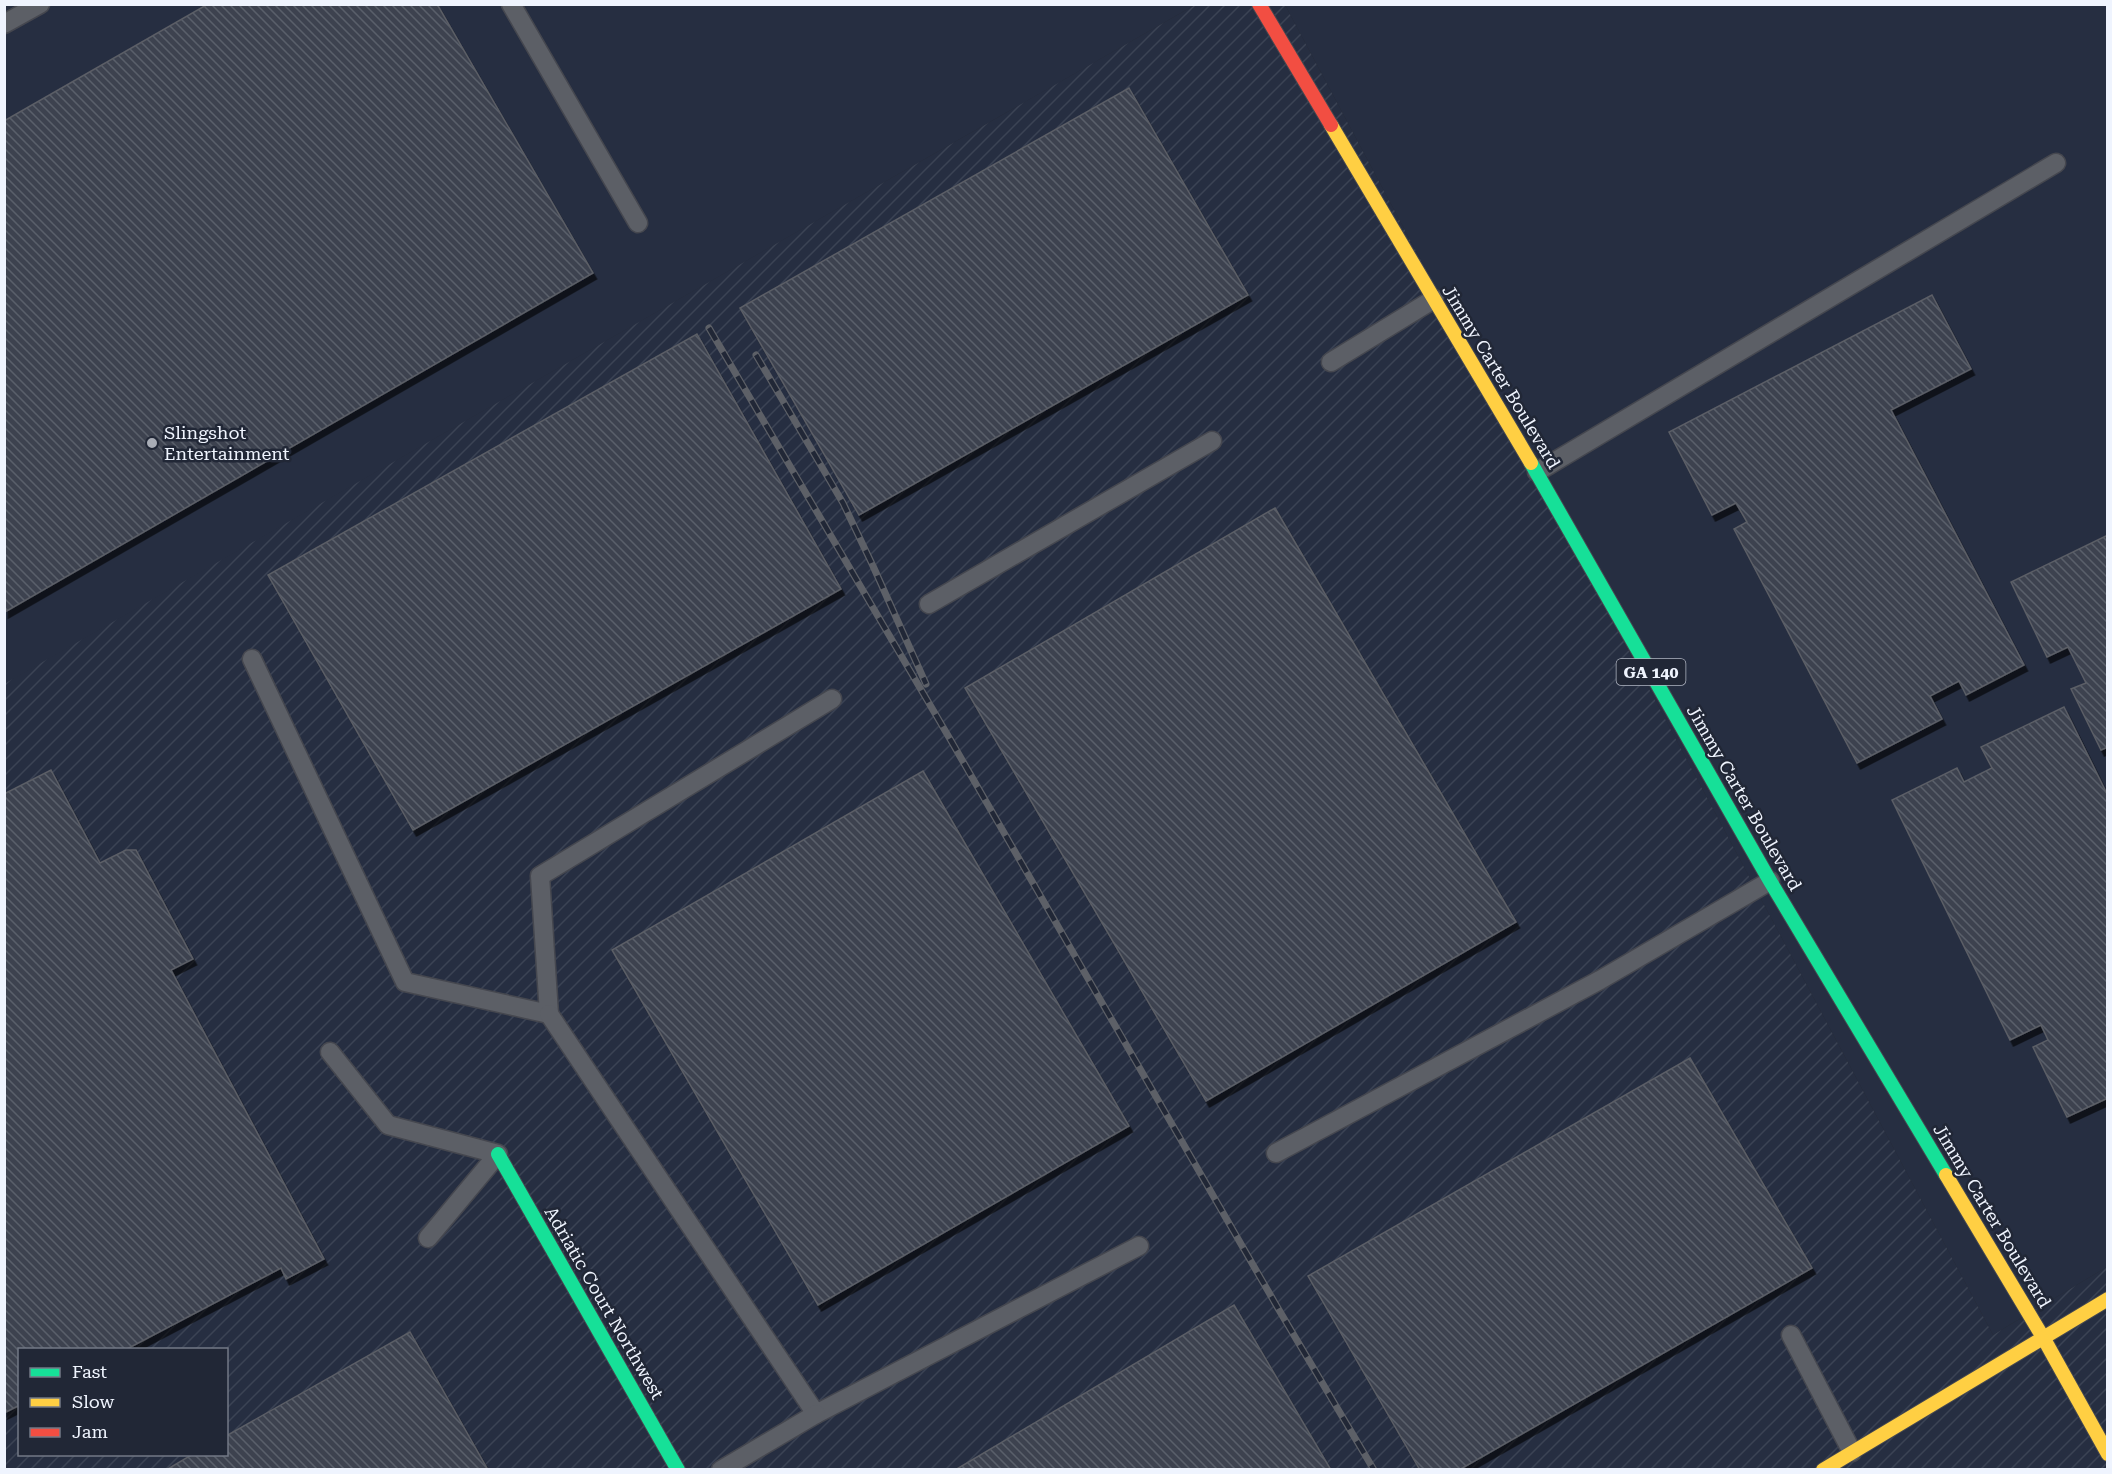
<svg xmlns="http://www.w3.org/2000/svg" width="2112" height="1474" font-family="'Roboto Serif',serif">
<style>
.built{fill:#262e41}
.industrial{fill:url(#industrial-furrows);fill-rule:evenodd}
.building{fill:url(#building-back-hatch);stroke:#5b5e66;stroke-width:1.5;filter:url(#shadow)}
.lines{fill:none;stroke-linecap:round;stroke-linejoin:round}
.lane-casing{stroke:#45474f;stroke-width:21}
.fast-casing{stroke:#45474f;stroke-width:16}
.slow-casing{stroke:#45474f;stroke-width:16}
.jam-casing{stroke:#45474f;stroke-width:16}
.lane{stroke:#5c5f66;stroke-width:18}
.fast{stroke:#16e098;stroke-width:14}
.slow{stroke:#ffcf43;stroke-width:14}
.jam{stroke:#f24e42;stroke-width:14}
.rail-casing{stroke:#5d6067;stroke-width:7}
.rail{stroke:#212736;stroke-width:4.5;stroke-dasharray:14;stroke-linecap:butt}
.poi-dot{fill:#a9adb6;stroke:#212736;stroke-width:2}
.labels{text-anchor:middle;stroke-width:5;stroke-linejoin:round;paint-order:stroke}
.shield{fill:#212736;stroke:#b1b6c2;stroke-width:1.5}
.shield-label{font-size:16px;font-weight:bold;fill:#eff4fe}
.street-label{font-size:18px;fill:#eff4fe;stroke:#212736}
.poi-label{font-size:18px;fill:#eff4fe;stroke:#212736;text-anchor:start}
</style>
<defs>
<pattern id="industrial-furrows" width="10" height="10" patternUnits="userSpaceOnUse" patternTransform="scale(1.5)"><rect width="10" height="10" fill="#262e41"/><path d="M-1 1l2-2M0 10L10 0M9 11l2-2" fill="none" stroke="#3b4354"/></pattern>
<pattern id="building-back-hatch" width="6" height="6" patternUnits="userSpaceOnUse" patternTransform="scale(1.5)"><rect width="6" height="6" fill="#3e4350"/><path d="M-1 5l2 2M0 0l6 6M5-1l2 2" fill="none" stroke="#5a5f6a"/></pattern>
<filter id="shadow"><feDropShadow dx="3.5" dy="6" stdDeviation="0" flood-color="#0009"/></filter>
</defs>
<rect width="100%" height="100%" fill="#262931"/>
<!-- built -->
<g class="built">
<polygon points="5,5 1195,5 5,684"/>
<polygon points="1285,5 2107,5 2107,1267 1993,1335"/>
</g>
<!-- industrial -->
<path class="industrial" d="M1195 5H1285L1993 1335 2107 1267V1469H5L4 684ZM20 1350H226V1454H20Z"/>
<!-- building -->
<g class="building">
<polygon points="208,4 437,4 593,273 5,612 4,121"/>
<polygon points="1129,88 1248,295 859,515 740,308"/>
<polygon points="1932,295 1971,369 1891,410 2024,665 1966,695 1959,681 1930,696 1942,719 1857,763 1734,529 1747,522 1736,503 1712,515 1669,432"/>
<polygon points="697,334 841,589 413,830 268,575"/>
<polygon points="1275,508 1516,922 1206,1101 965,688"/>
<polygon points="2108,535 2108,747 2101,750 2071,689 2086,683 2068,647 2047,657 2011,582"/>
<polygon points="2064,707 2108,796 2108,1098 2067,1117 2033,1047 2048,1040 2041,1025 2010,1040 1892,800 1957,768 1964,782 1992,768 1981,747"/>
<polygon points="51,770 100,863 126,850 136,850 193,959 171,970 324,1259 286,1279 281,1268 125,1350 20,1350 20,1405 4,1413 4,794"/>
<polygon points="923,771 1129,1126 818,1305 612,950"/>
<polygon points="1690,1058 1812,1268 1459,1470 1420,1470 1308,1276"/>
<polygon points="1234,1305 1331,1470 955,1470"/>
<polygon points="410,1332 488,1470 166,1470 193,1454 226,1454 226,1436"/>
</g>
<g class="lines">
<!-- lane casing -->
<g class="lane-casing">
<g id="lane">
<polyline points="511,4 638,223"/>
<polyline points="4,24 40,4"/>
<polyline points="1331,362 1434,299"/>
<polyline points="1537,472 2056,163"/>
<polyline points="929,604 1212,441"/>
<polyline points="252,659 405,982 549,1014 540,876 832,699"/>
<polyline points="549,1014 816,1414 1139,1246"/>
<polyline points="330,1052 388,1125 498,1154 428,1238"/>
<polyline points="1276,1153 1600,980 1770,881"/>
<polyline points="1791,1335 1852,1452"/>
<polyline points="721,1470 816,1414"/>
</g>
</g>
<!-- fast casing -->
<g class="fast-casing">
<g id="fast">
<polyline points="1531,463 1770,881 1946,1175"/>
<polyline points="498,1154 678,1470"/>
</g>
</g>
<!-- slow casing -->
<g class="slow-casing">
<g id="slow">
<polyline points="1331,125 1531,463"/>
<polyline points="1946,1175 2044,1339 2108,1454"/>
<polyline points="1823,1470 2108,1299"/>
</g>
</g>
<!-- jam casing -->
<g class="jam-casing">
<polyline id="jam" points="1259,4 1331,125"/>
</g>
<!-- lane -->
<use href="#lane" class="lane"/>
<!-- fast -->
<use href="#fast" class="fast"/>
<!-- slow -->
<use href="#slow" class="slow"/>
<!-- jam -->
<use href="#jam" class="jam"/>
<!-- rail casing -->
<g class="rail-casing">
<g id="rail">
<polyline points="709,328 950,739 1279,1310 1374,1470"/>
<polyline points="756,355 843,503 873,566 926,684"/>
</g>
</g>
<!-- rail -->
<use href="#rail" class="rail"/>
</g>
<!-- markers -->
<circle class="poi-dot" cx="152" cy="443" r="6"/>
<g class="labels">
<!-- shield labels -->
<rect class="shield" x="1616.5" y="659" width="69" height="26" rx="4.5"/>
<g class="shield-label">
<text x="1651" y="678">GA 140</text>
</g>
<!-- street labels -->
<g class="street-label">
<text transform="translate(1501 377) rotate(59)" y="6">Jimmy Carter Boulevard</text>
<text transform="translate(1744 798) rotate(60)" y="6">Jimmy Carter Boulevard</text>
<text transform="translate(1992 1216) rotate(59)" y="6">Jimmy Carter Boulevard</text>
<text transform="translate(604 1303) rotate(60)" y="6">Adriatic Court Northwest</text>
</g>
<!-- poi labels -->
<g class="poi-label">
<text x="164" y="439">Slingshot<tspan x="164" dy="21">Entertainment</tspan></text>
</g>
</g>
<!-- border -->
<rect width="2112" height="1474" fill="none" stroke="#eff4fe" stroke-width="12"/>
<!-- legend -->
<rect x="18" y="1348" width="210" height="108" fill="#212736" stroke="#737986" stroke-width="1.5"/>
<rect x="30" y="1368" width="30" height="9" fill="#16e098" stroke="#737986" stroke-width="1.5"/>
<text x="72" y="1378" font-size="18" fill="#eff4fe">Fast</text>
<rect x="30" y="1398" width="30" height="9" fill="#ffcf43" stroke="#737986" stroke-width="1.5"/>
<text x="72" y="1408" font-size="18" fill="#eff4fe">Slow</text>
<rect x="30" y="1428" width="30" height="9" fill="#f24e42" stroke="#737986" stroke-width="1.5"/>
<text x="72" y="1438" font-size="18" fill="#eff4fe">Jam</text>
</svg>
